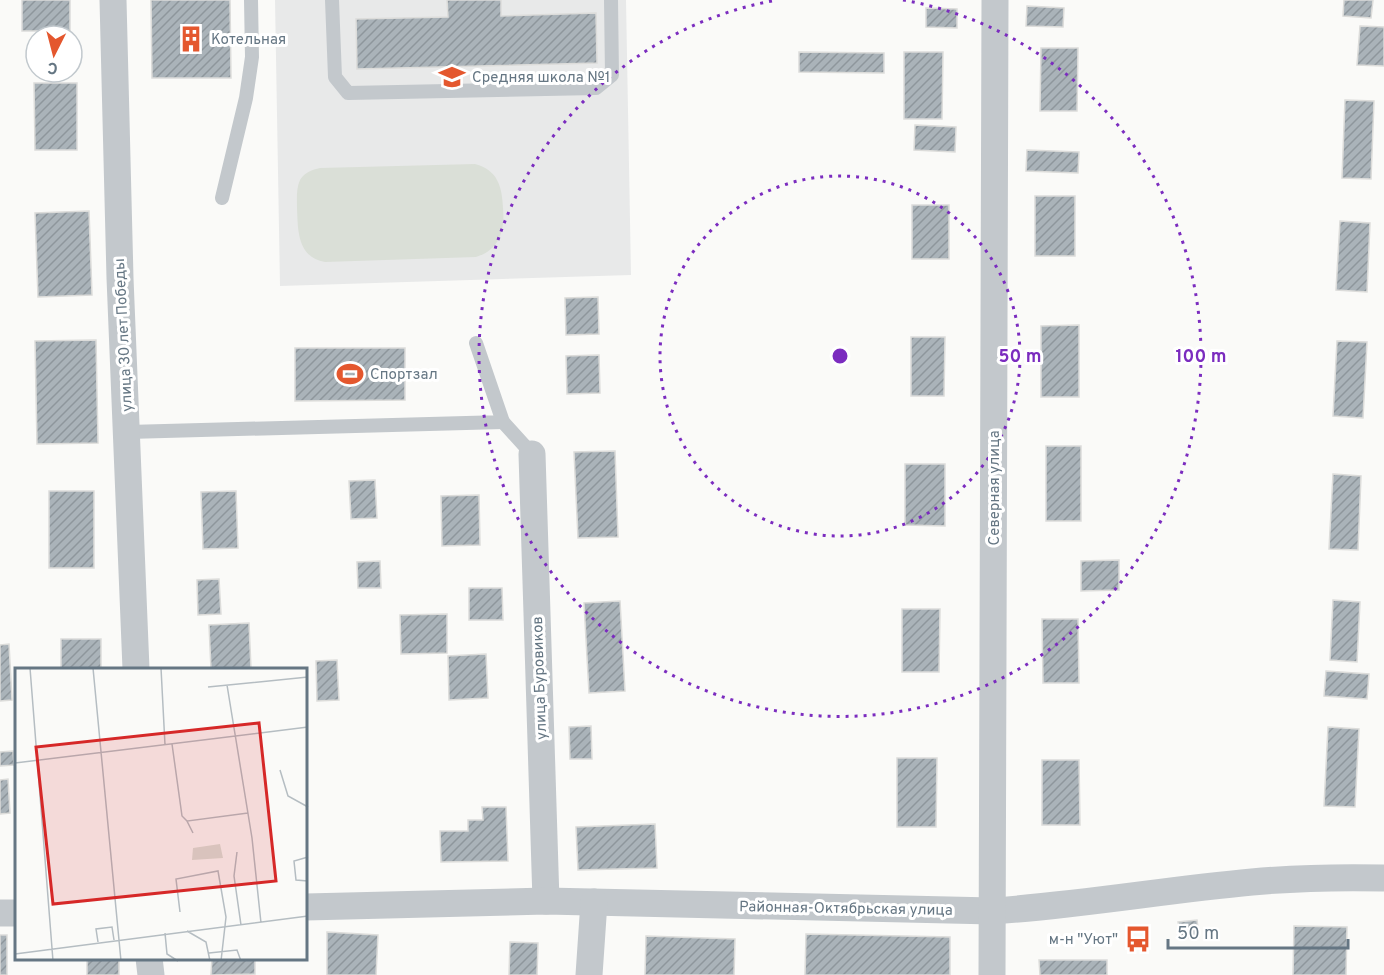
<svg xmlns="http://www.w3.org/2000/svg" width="1384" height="975" font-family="Overpass,sans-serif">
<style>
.built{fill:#e8e9e9}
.garden{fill:#dadfd7}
.building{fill:url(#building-hatch);stroke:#dcdcda;stroke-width:1.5}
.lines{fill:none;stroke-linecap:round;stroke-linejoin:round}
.service{stroke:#c3c8cc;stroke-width:14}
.minor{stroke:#c3c8cc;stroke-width:27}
.ring{fill:none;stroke:#7b2cbf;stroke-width:3;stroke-dasharray:3 6}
.labels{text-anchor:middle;stroke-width:6;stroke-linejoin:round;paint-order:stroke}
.poi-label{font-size:15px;fill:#657683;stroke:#fff;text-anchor:start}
.street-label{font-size:15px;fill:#657683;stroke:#fff}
.inset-road{fill:none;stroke:#b5bdc2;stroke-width:1.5}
.view{fill:#d62828;fill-opacity:0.15;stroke:#d62828;stroke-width:3}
.inset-edge{fill:none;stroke:#657683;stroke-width:3}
.centre{fill:#7b2cbf;stroke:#fff;stroke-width:3}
.ring-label{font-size:18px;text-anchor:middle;font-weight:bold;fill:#7b2cbf;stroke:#fff;stroke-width:6;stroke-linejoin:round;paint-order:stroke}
</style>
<defs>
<pattern id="building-hatch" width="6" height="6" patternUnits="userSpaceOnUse" patternTransform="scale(1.5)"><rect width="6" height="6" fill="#aab3b9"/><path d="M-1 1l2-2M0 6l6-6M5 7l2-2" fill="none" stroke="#8e969c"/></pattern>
</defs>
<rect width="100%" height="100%" fill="#fafaf8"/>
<!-- built -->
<polygon class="built" points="275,0 626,0 631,275 280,286"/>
<!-- garden -->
<path class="garden" d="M475 164C498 170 502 187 503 208 505 231 499 250 476 257L325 262C297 257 298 230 297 208 297 199 296 189 300 180 305 172 312 170 320 168Z"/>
<!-- building -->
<g class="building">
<rect x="22" y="0" width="48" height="31"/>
<polygon points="151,0 230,0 231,78 152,78"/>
<polygon points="447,0 501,0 501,16 596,13 597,63 357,69 356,19 448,17"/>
<polygon points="1344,0 1373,0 1371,18 1343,16"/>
<polygon points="1027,6 1064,8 1063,27 1026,26"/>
<polygon points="926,8 957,9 957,28 926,27"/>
<polygon points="1360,26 1384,27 1384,66 1357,65"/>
<polygon points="1041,48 1078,48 1077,111 1040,111"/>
<polygon points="799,52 884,53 884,73 799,72"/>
<polygon points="904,52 943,52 942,119 904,119"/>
<polygon points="34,83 77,83 77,150 35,150"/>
<polygon points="1345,100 1374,101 1371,179 1342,178"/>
<polygon points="915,125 956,127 955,152 914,150"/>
<polygon points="1027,150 1079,152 1078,173 1026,171"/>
<rect x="1035" y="196" width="40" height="60"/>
<rect x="912" y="205" width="37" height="54"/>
<polygon points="89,211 92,295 38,297 35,213"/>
<polygon points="1340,221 1370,223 1367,292 1336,290"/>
<polygon points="598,297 599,334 566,335 565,298"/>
<polygon points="1079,325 1079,397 1041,397 1041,326"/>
<polygon points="911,337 945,337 944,396 911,396"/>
<polygon points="96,340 98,443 37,444 35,341"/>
<polygon points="1337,341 1367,342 1363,418 1333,416"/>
<polygon points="295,348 405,348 405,400 295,401"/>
<polygon points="599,355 600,393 567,394 566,356"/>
<rect x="1046" y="446" width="35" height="75"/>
<polygon points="615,451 618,537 578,538 574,452"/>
<polygon points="905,464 945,464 945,526 905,525"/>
<polygon points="1333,474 1361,476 1358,550 1329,549"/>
<polygon points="375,480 377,518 351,519 349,481"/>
<rect x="49" y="491" width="45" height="77"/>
<polygon points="236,491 238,548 203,549 201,492"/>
<polygon points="479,495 480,545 442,546 441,496"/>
<polygon points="1119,560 1119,590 1081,591 1081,561"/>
<polygon points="380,561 381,588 358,588 357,562"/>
<polygon points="219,579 221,614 198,615 197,580"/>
<polygon points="469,588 502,588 503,620 469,620"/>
<polygon points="1333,600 1360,602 1357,662 1330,660"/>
<polygon points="620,601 625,691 589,693 584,603"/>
<polygon points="902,609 940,609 939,672 902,672"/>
<polygon points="447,614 447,653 401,654 400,615"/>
<polygon points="1042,619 1078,619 1079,683 1043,683"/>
<polygon points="249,623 251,669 211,669 209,625"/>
<rect x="61" y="639" width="40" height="30"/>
<polygon points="9,644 12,700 0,701 0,645"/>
<polygon points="486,654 488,698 449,700 448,656"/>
<polygon points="337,660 339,700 317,701 316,661"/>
<polygon points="1326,671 1369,674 1367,699 1324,696"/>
<polygon points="591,726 592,759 570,759 569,727"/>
<polygon points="1328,727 1359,729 1355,807 1324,806"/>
<polygon points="13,751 14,765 0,766 0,752"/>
<polygon points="897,758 937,758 936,827 897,827"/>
<polygon points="1042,760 1079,760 1080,825 1042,825"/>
<polygon points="8,779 10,813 0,814 0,780"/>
<polygon points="482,807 506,807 508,861 441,862 440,831 468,831 468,820 483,820"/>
<polygon points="655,824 657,868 578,870 576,827"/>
<polygon points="1197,920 1199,937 1180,938 1178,922"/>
<polygon points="1294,926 1347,927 1346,975 1293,975"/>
<polygon points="327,932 378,935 376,975 327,975"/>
<polygon points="806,934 950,937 950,975 805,975"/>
<rect x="0" y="935" width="7" height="40"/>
<polygon points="646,936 735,939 734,975 645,975"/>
<polygon points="510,942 538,943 537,975 509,975"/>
<rect x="87" y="958" width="32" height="17"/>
<polygon points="212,958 255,958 255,974 211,975"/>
<polygon points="1039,960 1107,960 1107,975 1040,975"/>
</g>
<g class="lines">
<!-- service -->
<g class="service">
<polyline points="332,0 335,77 348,93 596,88 612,75 611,0"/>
<polyline points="222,198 246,98 252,57 251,0"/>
<polyline points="503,422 532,454"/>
<polyline points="128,432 503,422 476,343"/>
</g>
<!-- minor -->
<g class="minor">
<polyline points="113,0 120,278 136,669"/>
<polyline points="532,454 546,901"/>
<path d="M306 907 546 901 993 911C1080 905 1165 890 1252 882 1296 878 1340 877 1384 878"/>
<polyline points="0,913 16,913"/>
<polyline points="149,958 151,975"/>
<polyline points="589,975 594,902"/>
<polyline points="992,975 995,0"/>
</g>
</g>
<!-- distance rings -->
<g class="ring">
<circle cx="840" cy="356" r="180"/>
<path d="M903 0A361 361 0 1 1 777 0"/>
</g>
<!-- icons -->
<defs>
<g id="building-bare" transform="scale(2.07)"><path d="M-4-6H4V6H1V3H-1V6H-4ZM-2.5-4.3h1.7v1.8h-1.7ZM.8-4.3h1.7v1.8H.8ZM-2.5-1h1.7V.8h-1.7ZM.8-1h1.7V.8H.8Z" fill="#e4572e" stroke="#fff" stroke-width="2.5" paint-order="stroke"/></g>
<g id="school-bare" transform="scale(2.07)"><path d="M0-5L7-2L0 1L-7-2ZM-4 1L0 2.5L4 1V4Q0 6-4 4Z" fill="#e4572e" stroke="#fff" stroke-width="2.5" paint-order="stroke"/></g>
<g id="stadium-bare" transform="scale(2.07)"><path d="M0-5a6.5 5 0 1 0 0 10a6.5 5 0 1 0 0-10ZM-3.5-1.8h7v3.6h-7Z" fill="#e4572e" stroke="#fff" stroke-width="2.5" paint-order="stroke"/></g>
<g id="bus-bare" transform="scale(2.07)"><path d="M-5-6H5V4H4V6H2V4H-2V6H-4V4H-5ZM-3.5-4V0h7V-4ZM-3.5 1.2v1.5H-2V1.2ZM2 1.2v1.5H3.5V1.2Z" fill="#e4572e" stroke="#fff" stroke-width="2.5" paint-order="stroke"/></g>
</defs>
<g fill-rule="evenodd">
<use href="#building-bare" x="191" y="39"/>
<use href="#school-bare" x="452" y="77"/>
<use href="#stadium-bare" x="350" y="374"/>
<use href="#bus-bare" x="1138" y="939"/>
</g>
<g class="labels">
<!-- poi labels -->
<g class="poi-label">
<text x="211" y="44">Котельная</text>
<text x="472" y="82">Средняя школа №1</text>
<text x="370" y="379">Спортзал</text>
<text x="1118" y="944" text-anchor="end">м-н "Уют"</text>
</g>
<!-- street labels -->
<g class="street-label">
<text transform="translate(123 335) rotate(-93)" y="5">улица 30 лет Победы</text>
<text transform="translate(994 488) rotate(-90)" y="5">Северная улица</text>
<text transform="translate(539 678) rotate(-92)" y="5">улица Буровиков</text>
<text transform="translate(846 908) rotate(1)" y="5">Районная-Октябрьская улица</text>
</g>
</g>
<!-- overview -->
<g transform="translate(15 668)">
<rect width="292" height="292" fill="#fafaf8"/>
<path d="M205 176 208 190 177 192 178 180Z" fill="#dadfd7"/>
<path class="inset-road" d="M15 0 38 293M78 0 106 293M146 0 150 77M212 17 237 170 246 255M193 19 293 9M157 76 167 148 172 153M0 95 293 59M265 102 273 128 293 139M178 165 172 153 233 145M222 184 219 208 226 257M293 189 279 193 281 212 293 213M165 244 161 211 203 203 211 249 206 293M172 263 191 274 195 293M150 265 152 286 163 293M83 274 81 261 97 259 99 272M194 285 222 282 226 293M0 286 293 248"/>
<path class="view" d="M244 55 261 213 38 236 21 79Z"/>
<rect width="292" height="292" class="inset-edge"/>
</g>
<circle cx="840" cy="356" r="9" class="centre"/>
<g class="ring-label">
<text x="1020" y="362">50 m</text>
<text x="1201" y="362">100 m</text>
</g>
<!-- north arrow -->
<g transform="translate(54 54) rotate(186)"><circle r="28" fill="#ffffff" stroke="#c1c8cd" stroke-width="1.5"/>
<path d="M0-4.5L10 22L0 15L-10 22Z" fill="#e4572e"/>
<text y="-9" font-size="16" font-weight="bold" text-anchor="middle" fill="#657683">С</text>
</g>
<!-- scale -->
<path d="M1168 939v9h180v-9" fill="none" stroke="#657683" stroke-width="3"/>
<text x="1177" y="939" font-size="18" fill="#657683" stroke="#ffffff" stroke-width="4.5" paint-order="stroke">50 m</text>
</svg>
